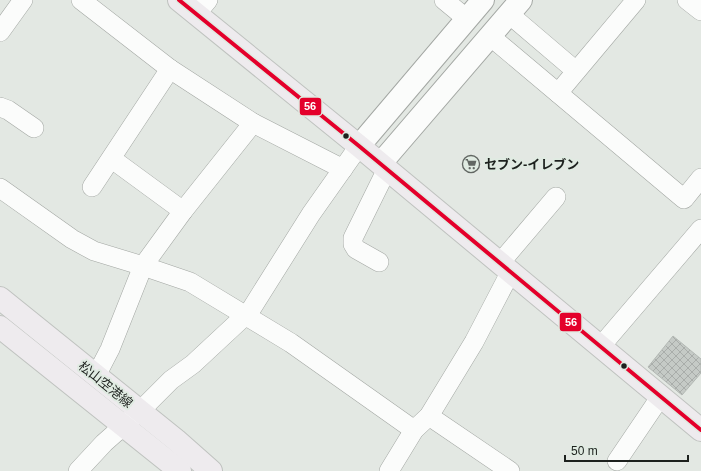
<svg xmlns="http://www.w3.org/2000/svg" width="701" height="471" font-family="Arial,'Noto Sans JP',sans-serif">
<style>
.building{fill:url(#building-cross-hatch);stroke:#b3b8b4}
.lines{fill:none;stroke-linecap:round;stroke-linejoin:round}
.minor-casing{stroke:#a3a7a3;stroke-width:20}
.tertiary-casing{stroke:#a3a7a3;stroke-width:24}
.primary-casing{stroke:#bfc2bf;stroke-width:24}
.minor{stroke:#fbfcfb;stroke-width:19}
.tertiary{stroke:#fbfcfb;stroke-width:22}
.primary{stroke:#eeebee;stroke-width:22}
.bus-1-casing{stroke:#e0ebe2;stroke-width:7}
.bus-1{stroke:#e4002b;stroke-width:4}
.bus-dot{fill:#1d211e;stroke:#e0ebe2;stroke-width:1.5}
.labels{text-anchor:middle;stroke-width:4;stroke-linejoin:round;paint-order:stroke}
.poi-label{font-size:13px;font-weight:bold;fill:#1d211e;stroke:#e0ebe2;text-anchor:start}
.street-label{font-size:13px;fill:#1d211e;stroke:#e0ebe2}
.line-badge{stroke:#e0ebe2;stroke-width:1.5}
.badge-label{font-size:11px;text-anchor:middle;font-weight:bold;fill:#fff}
</style>
<defs>
<pattern id="building-cross-hatch" width="8" height="8" patternUnits="userSpaceOnUse"><rect width="8" height="8" fill="#c5cac6"/><path d="M0 0l8 8M0 8l8-8" fill="none" stroke="#a9adaa"/></pattern>
</defs>
<rect width="100%" height="100%" fill="#e3e8e3"/>
<!-- building -->
<polygon class="building" points="673,336 701,359 701,373 682,395 648,367"/>
<g class="lines">
<!-- minor casing -->
<g class="minor-casing">
<g id="minor">
<polyline points="81,0 170,69 253,123 343,169"/>
<polyline points="444,0 467,19"/>
<polyline points="687,0 701,11"/>
<polyline points="196,14 208,0"/>
<polyline points="509,14 576,71"/>
<polyline points="0,32 23,0"/>
<polyline points="490,36 684,199 701,178"/>
<polyline points="558,93 636,0"/>
<polyline points="0,107 8,110 34,128"/>
<polyline points="112,159 183,211"/>
<polyline points="92,187 170,69"/>
<polyline points="0,188 72,239 94,251 143,266 190,282 291,343 414,430"/>
<polyline points="379,262 356,249 353,244 353,238 387,169"/>
<polyline points="500,263 556,197"/>
<polyline points="601,346 701,229"/>
<polyline points="96,376 110,349 143,266 183,211 253,123"/>
<polyline points="429,416 510,471"/>
<polyline points="617,461 661,396"/>
<polyline points="78,471 104,443 140,411 171,380 193,364 250,311 311,214 359,146"/>
<polyline points="389,471 414,430 429,416 474,342 511,271"/>
</g>
</g>
<!-- tertiary casing -->
<g class="tertiary-casing">
<g id="tertiary">
<polyline points="359,146 483,0"/>
<polyline points="381,163 521,0"/>
</g>
</g>
<!-- primary casing -->
<g class="primary-casing">
<g id="primary">
<polyline points="179,0 359,146 701,430"/>
<polyline points="0,298 176,440 211,471"/>
<polyline points="0,327 180,471"/>
</g>
</g>
<!-- minor -->
<use href="#minor" class="minor"/>
<!-- tertiary -->
<use href="#tertiary" class="tertiary"/>
<!-- primary -->
<use href="#primary" class="primary"/>
<!-- bus-1 casing -->
<g class="bus-1-casing">
<polyline id="bus-1" points="179,0 359,146 701,430"/>
</g>
<!-- bus-1 -->
<use href="#bus-1" class="bus-1"/>
</g>
<!-- icons -->
<defs>
<g id="supermarket-ring" transform="scale(0.9)"><circle r="9.5" fill="#e0ebe2" stroke="#626763" stroke-width="1.5"/><path d="M-6-5.5h2.5l.6 2H6L4.5 2H-2.5L-4.4-4H-6ZM-1.5 3.2a1.3 1.3 0 1 0 .1 0ZM3 3.2a1.3 1.3 0 1 0 .1 0Z" fill="#626763"/></g>
</defs>
<g fill-rule="evenodd">
<use href="#supermarket-ring" x="471" y="164"/>
</g>
<!-- markers -->
<g class="bus-dot">
<circle cx="346" cy="136" r="3.5"/>
<circle cx="624" cy="366" r="3.5"/>
</g>
<g class="labels">
<!-- poi labels -->
<g class="poi-label">
<text x="484" y="169">セブン-イレブン</text>
</g>
<!-- street labels -->
<g class="street-label">
<text transform="translate(106 384) rotate(39)" y="5">松山空港線</text>
</g>
</g>
<g class="line-badge">
<rect x="299" y="97" width="23" height="19" rx="4" fill="#e4002b"/>
<rect x="559" y="312" width="23" height="20" rx="4" fill="#e4002b"/>
</g>
<g class="badge-label">
<text x="310" y="110">56</text>
<text x="571" y="326">56</text>
</g>
<!-- scale -->
<path d="M565 455v6h123v-6" fill="none" stroke="#1d211e" stroke-width="2"/>
<text x="571" y="455" font-size="12" fill="#1d211e" stroke="#e0ebe2" stroke-width="3" paint-order="stroke">50 m</text>
</svg>
